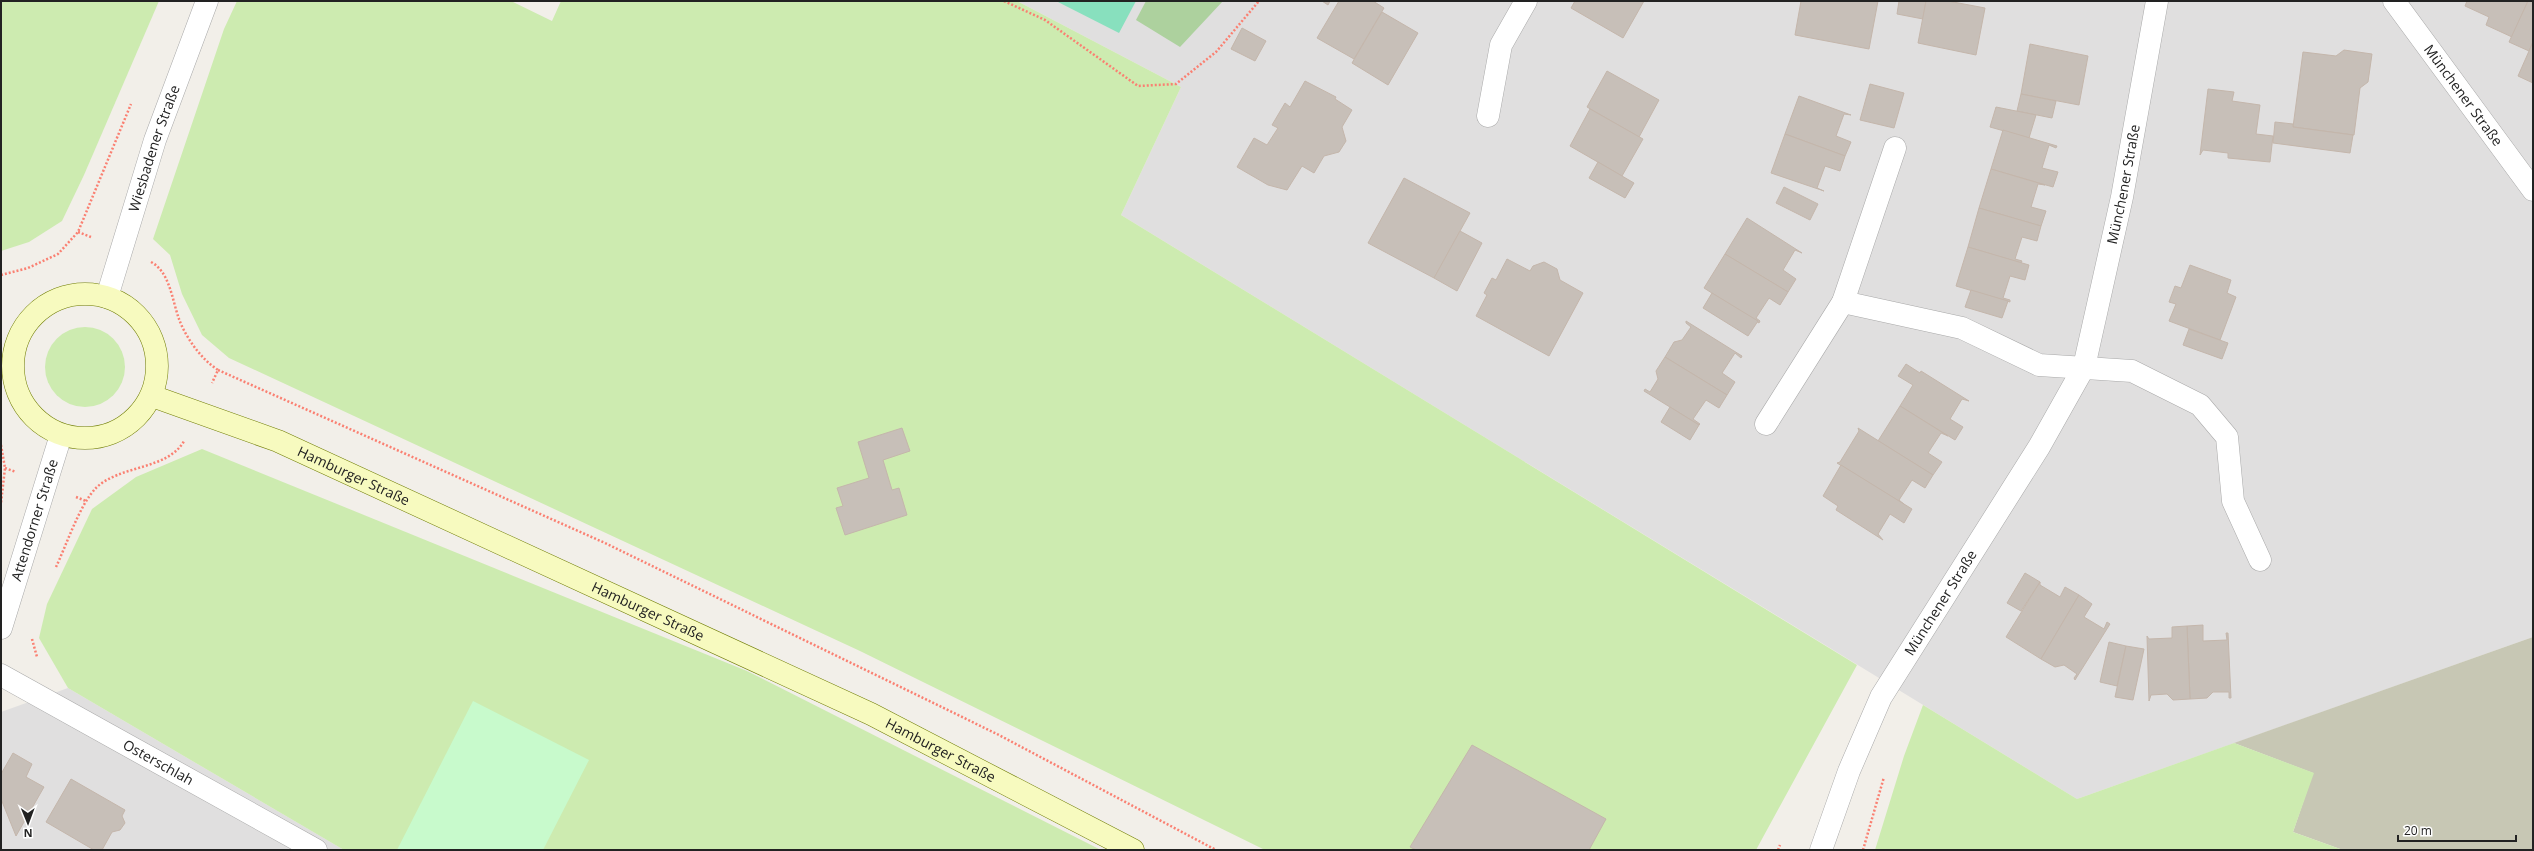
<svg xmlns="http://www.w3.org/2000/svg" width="2534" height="851" font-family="'Open Sans',sans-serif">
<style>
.residential{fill:#e0dfdf}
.construction{fill:#c7c7b4}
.grass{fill:#cdebb0}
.forest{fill:#add19e}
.park{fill:#c8facc}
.pitch{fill:#88e0be}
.building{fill:#c7bfb8;stroke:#c4b6ab}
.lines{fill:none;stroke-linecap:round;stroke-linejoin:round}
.service-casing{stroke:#a9a9a9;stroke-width:23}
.minor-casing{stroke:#a9a9a9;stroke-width:23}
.secondary-casing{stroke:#707d05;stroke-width:23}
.path{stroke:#fa8072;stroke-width:2.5;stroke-dasharray:2 2;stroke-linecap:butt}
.service{stroke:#fff;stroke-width:22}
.minor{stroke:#fff;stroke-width:22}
.secondary{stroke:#f7fabf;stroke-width:22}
.labels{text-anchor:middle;stroke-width:3.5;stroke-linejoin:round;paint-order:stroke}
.street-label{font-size:14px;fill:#222;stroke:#fff}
</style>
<rect width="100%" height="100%" fill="#f2efe9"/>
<!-- residential -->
<g class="residential">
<polygon points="1017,1 2533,1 2533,637 2077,799 1121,215 1181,87"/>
<polygon points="68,688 344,850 1,850 1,712"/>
</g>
<!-- construction -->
<polygon class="construction" points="2533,637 2533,850 2343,850 2293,832 2313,773 2234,743"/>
<!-- grass -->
<g class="grass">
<polygon points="1,1 159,1 84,175 62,221 29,242 1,251"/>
<polygon points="237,1 511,1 552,21 561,1 1017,1 1181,87 1121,215 1857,665 1756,850 1265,850 860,651 229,358 202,335 182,294 170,255 153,239 224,29"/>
<circle cx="85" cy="367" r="40"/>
<polygon points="202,449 747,671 1101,850 344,850 68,688 39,638 47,604 92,509 136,477"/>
<polygon points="1923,705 2077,799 2234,743 2314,773 2293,832 2343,850 1875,850 1904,756"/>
</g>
<!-- forest -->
<polygon class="forest" points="1146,1 1223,1 1180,47 1136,20"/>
<!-- park -->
<polygon class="park" points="473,701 589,760 543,850 397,850"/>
<!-- pitch -->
<polygon class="pitch" points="1056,1 1136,1 1119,33"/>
<!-- building -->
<g class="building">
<polygon points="1322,1 1330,1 1328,5"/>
<polygon points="1339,1 1373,1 1384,8 1354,59 1317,38"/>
<polygon points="1575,1 1644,1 1623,38 1571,8"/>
<polygon points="1801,1 1878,1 1869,49 1795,35"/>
<polygon points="1899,1 1926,1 1923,19 1897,14"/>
<polygon points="1926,1 1948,1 1985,8 1976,55 1918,43"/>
<polygon points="2467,1 2528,1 2512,37 2486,25 2489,17 2465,6"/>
<polygon points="2528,1 2533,1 2533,42 2529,51 2509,42"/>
<polygon points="1382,12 1418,33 1388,85 1352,63"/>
<polygon points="1242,28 1266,41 1255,61 1231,49"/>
<polygon points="2533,42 2533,83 2518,76"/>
<polygon points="2030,44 2088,56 2079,105 2021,94"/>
<polygon points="2344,50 2372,54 2368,82 2360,88 2354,135 2293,127 2303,52 2336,56"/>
<polygon points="1607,71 1659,100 1639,137 1587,107"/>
<polygon points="1305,81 1336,97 1335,99 1352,110 1342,127 1346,141 1339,152 1324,156 1314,173 1302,166 1287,190 1268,185 1237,167 1254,138 1267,145 1278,128 1272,125 1285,103 1290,107"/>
<polygon points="1870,84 1904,93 1894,128 1860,120"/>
<polygon points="2208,89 2234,92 2232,101 2260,105 2256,134 2273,136 2270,162 2228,158 2228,153 2203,150 2200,155"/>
<polygon points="2021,94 2056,101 2052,118 2017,111"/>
<polygon points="1799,96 1851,115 1844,114 1836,136 1851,142 1845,156 1785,134"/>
<polygon points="1996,107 2036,115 2029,138 1990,127"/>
<polygon points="1590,109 1643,139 1622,176 1570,146"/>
<polygon points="2275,122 2293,124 2293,127 2353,135 2350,153 2273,143"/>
<polygon points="2003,130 2057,146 2056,148 2049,145 2042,168 2058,172 2053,187 1991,169"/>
<polygon points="1785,134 1845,156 1840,171 1825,166 1817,188 1824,191 1771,173"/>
<polygon points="1598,162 1634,183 1625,198 1589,178"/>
<polygon points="1991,169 2045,185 2038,184 2031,207 2046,211 2041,226 1979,208"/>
<polygon points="1404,178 1470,213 1434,278 1368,243"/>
<polygon points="1784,187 1818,204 1810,220 1776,203"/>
<polygon points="1979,208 2041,226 2037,241 2022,237 2015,259 2022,261 2021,263 1968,247"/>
<polygon points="1747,218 1802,253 1795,250 1783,270 1796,279 1788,292 1725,254"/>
<polygon points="1460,231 1482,243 1457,291 1434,278"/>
<polygon points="1968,247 2029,265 2025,280 2010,276 2003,298 2010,300 2010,302 1956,286"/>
<polygon points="1725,254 1788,292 1780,305 1769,298 1756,318 1760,321 1759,323 1704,288"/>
<polygon points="1507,259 1530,271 1533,266 1544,262 1557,269 1560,280 1583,293 1549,356 1476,316 1487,295 1484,293 1492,278 1496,280"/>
<polygon points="2190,265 2231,280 2227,293 2236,297 2220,340 2169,321 2176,304 2169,302 2175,286 2181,288"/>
<polygon points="1971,290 2008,301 2002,318 1965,307"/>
<polygon points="1712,293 1758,321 1748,336 1703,308"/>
<polygon points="1686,321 1742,356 1741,358 1735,353 1722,373 1735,382 1727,395 1665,357 1674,342 1682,340 1691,327 1686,323"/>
<polygon points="2189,329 2228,343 2222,359 2183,345"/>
<polygon points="1665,357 1727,395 1719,408 1706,400 1693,419 1700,424 1699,425 1644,391 1645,389 1650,392 1658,379 1656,371"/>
<polygon points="1906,364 1920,373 1921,371 1969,401 1962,399 1950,419 1963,427 1955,440 1900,406 1913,385 1898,376"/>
<polygon points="1900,406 1948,436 1941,433 1928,453 1942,462 1933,475 1878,441"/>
<polygon points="1670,407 1699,425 1690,440 1661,422"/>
<polygon points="902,428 910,451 883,460 892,490 899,488 907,515 845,535 836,508 843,506 837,488 869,478 858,442"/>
<polygon points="1858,428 1933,475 1925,488 1912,480 1899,500 1905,505 1837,463 1840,462 1859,431"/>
<polygon points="1841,465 1912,509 1904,523 1890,514 1878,534 1883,540 1836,510 1838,506 1823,496"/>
<polygon points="2025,573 2040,582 2021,611 2007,603"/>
<polygon points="2040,582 2040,585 2060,597 2065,587 2079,595 2041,659 2006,637"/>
<polygon points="2079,595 2092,604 2084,617 2104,629 2107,622 2110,624 2075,680 2074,678 2077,674 2064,665 2055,667 2041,659"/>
<polygon points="2203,625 2203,641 2227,640 2226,633 2228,633 2231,698 2229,698 2229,692 2213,692 2207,698 2190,699 2187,626"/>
<polygon points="2187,626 2190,699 2173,700 2167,694 2151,695 2149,701 2147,636 2149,639 2172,638 2172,627"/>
<polygon points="2109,642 2126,646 2117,686 2100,682"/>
<polygon points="2126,646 2144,649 2133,700 2115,697"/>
<polygon points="1472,745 1606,819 1589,850 1416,850 1410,847"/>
<polygon points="13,753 32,764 26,777 44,787 16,836 1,799 1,774"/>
<polygon points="71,779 125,810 122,816 125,823 120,830 112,832 102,850 94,850 46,822"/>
</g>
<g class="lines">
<!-- service casing -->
<g class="service-casing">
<g id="service">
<polyline points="1843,302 1962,328 2039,365 2132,371 2200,405 2227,437 2233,501 2260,560"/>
<polyline points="1766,424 1843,302 1895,148"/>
</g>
</g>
<!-- minor casing -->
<g class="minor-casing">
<g id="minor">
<path id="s1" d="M2394 1 2533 190"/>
<polyline points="1488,116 1501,45 1526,1"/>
<path id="s2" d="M107 297 155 140 207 1"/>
<path id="s3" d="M1 628 61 435"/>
<path id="s4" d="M1 675 316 850"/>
<path id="s5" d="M1821 850 1849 771 1881 697 2039 447 2084 367 2122 197 2157 1"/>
</g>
</g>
<!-- secondary casing -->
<g class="secondary-casing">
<g id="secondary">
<circle cx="85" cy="366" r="72"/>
<path id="s6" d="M152 396 278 441 871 714 1133 850"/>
</g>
</g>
<!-- path -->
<g class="path">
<polyline points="1004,1 1045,20 1138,86 1176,84 1216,52 1259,1"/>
<polyline points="78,232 91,237"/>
<path d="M151 262C170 272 172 300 179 319 186 338 201 359 218 370L212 383"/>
<polyline points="1,275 28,268 58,254 78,232 131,104"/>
<polyline points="218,370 605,543 997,734 1216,850"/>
<polyline points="1,445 5,468 1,503"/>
<polyline points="5,468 16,472"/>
<polyline points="76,497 86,501"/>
<path d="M56 567C66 546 80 504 96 488 119 465 168 470 184 441"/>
<polyline points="32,639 37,657"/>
<polyline points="1778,850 1780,845"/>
<polyline points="1863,850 1884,777"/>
</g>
<!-- service -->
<use href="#service" class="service"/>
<!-- minor -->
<use href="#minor" class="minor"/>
<!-- secondary -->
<use href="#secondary" class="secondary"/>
</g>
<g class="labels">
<!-- street labels -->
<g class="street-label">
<text dy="5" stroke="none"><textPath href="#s1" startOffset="117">Münchener Straße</textPath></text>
<text dy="5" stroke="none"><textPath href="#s2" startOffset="156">Wiesbadener Straße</textPath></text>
<text dy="5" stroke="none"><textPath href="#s5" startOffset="739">Münchener Straße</textPath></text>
<text dy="5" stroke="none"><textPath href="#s6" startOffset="217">Hamburger Straße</textPath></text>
<text dy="5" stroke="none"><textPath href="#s3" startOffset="113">Attendorner Straße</textPath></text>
<text dy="5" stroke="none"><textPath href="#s5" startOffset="276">Münchener Straße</textPath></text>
<text dy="5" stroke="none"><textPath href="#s6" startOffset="541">Hamburger Straße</textPath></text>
<text dy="5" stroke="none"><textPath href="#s6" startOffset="865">Hamburger Straße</textPath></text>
<text dy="5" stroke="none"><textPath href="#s4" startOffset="180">Osterschlah</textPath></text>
</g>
</g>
<!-- border -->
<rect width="2534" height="851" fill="none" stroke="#222222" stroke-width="4"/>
<!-- north arrow -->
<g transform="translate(28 823) rotate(179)" stroke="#ffffff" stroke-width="3" paint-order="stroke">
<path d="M0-3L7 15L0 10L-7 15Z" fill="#222222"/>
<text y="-6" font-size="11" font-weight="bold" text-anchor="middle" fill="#222222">N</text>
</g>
<!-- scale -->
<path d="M2398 835v6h118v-6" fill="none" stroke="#222222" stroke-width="2"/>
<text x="2404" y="835" font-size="12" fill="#222222" stroke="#ffffff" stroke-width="3" paint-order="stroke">20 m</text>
</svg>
